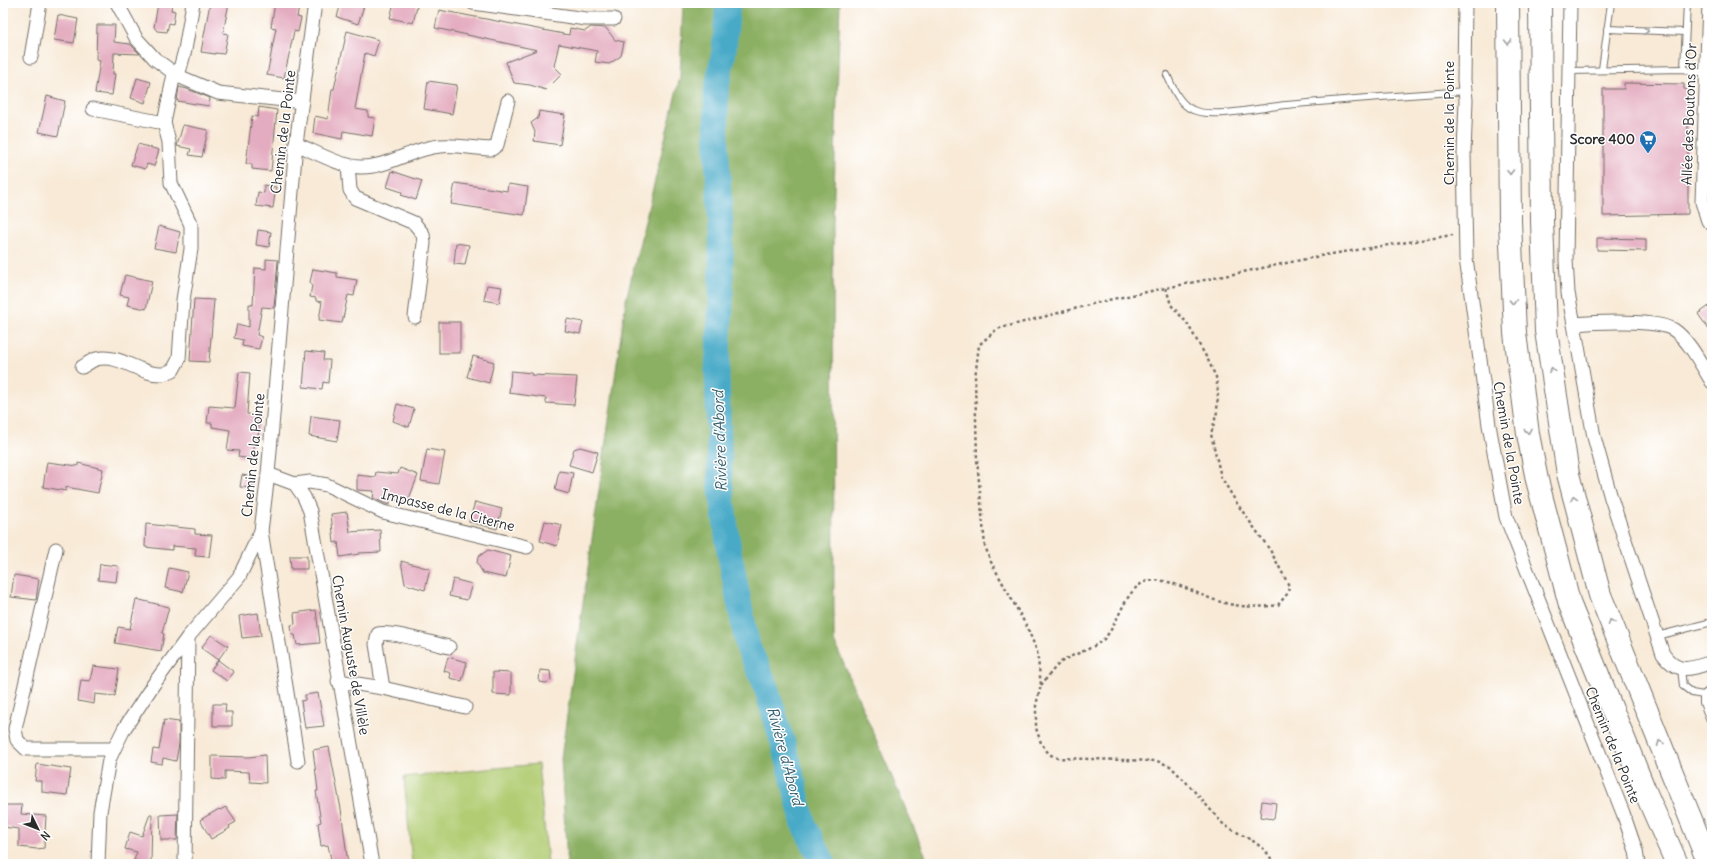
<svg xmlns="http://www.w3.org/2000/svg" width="1715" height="867" font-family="Delius,sans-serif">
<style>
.green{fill:#b1cc72;stroke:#6e7c4e}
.forest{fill:#8cb064;stroke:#5c6e48}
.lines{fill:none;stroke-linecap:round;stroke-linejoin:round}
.river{stroke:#49aac8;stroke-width:25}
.building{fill:#e4acc0}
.lane-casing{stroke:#736e67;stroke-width:8}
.street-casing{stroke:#736e67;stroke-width:15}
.highway-casing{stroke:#736e67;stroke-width:24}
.path{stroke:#736e67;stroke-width:2.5;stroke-dasharray:3 3;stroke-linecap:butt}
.lane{stroke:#fff;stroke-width:6}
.street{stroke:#fff;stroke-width:13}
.highway{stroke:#fff;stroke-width:22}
.oneway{stroke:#a0a0a0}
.labels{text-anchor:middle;stroke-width:3;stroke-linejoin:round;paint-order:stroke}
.street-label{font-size:14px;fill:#2b2b2b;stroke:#fff}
.poi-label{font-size:14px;font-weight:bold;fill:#2b2b2b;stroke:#fff;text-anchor:end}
.water-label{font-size:15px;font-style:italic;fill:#375e6a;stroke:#fff}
</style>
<rect width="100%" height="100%" fill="#fff"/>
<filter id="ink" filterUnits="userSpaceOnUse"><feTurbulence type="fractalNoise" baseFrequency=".025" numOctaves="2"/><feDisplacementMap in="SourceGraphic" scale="8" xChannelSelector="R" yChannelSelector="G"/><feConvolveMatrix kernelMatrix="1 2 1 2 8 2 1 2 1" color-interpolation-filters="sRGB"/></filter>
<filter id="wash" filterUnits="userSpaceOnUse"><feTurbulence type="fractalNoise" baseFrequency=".012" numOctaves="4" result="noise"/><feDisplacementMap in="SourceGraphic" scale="16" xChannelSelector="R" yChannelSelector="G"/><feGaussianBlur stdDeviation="0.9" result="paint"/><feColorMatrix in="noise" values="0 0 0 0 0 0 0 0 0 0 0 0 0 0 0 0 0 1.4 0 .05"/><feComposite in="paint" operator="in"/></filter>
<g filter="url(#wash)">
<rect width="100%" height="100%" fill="#f8ead7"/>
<!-- green -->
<polygon class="green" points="538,764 548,864 412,864 404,777"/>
<!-- forest -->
<polygon class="forest" points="683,3 840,3 833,222 834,641 927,859 932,864 567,864 561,758 626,300 680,77"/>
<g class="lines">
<!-- river -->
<polyline class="river" points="728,3 724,51 716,92 717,154 721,230 721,304 717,370 720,480 729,551 748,647 764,681 789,763 804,825 824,864"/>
</g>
<g id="blocks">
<!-- building -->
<g class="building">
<polygon points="158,3 172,3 171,10 175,11 173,24 169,23 167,32 157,31 154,27"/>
<polygon points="210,3 229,3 223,33 228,34 224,54 215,53 215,54 201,52"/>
<polygon points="275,3 300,3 297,17 301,18 298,32 294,31 284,78 267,75 276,28 271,27"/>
<polygon points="341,3 365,3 358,24 337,17"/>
<polygon points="394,3 418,3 413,23 390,18"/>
<polygon points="439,10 569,35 570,28 585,31 591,27 606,28 615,40 624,42 621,56 609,64 595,62 597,51 559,44 554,66 562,74 546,90 530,85 514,83 506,62 537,50 435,28"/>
<polygon points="58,15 78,19 74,43 54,40"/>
<polygon points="97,25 115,25 114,42 130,44 140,54 114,53 113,74 115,74 112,95 95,93 100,61 96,60"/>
<polygon points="347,31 379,40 374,56 365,53 355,109 368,111 368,117 375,118 372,136 343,131 342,139 313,133 315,116 328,119 332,89 334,89"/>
<polygon points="137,78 151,82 145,103 131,98"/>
<polygon points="428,81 457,85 452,114 424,109"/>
<polygon points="1624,83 1684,84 1684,89 1688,90 1688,214 1603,216 1603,89 1624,89"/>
<polygon points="179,87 187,89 210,98 209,106 177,101"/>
<polygon points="47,96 65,101 58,136 39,132"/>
<polygon points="259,107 277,110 271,171 252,169 252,164 246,164 252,116 258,117"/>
<polygon points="539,111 565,115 560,145 534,141 535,132 531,123 538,118"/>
<polygon points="183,125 208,130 202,157 189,155 191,149 177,146"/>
<polygon points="138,144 159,150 154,166 147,164 145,169 131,165"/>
<polygon points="392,171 422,181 416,200 401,195 402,192 387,187"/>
<polygon points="455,183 507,191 508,184 528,187 524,215 451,204"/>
<polygon points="264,185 276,187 273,208 256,206 258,192 264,193"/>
<polygon points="159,226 180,232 176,252 154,248"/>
<polygon points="258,230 271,232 269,247 256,245"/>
<polygon points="1597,238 1646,239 1646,251 1597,250"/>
<polygon points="456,243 469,245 465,265 454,264"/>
<polygon points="266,259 278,260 274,308 262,307 257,335 262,337 259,349 242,346 243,340 234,338 237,324 249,327 249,304 253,305 255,268 266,269"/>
<polygon points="313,269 337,273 337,277 357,280 354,296 348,295 342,323 319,320 322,302 316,301 316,298 310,297 312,285 310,282"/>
<polygon points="125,275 152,281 146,309 127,305 129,297 120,295"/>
<polygon points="487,285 502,287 499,303 484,300"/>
<polygon points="194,299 214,300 209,362 190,361"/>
<polygon points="1712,304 1712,334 1698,314"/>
<polygon points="567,319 583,322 580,334 565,331"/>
<rect x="439" y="322" width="21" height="31"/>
<polygon points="306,351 324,353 323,360 330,360 328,383 323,382 322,389 303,387"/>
<polygon points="473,356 494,362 489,383 467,377"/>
<polygon points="511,371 532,373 531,375 577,377 574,405 546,403 546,398 509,393"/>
<polygon points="239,372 250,373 247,414 260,415 258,439 254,439 252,459 238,457 239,451 227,450 230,430 212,427 212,423 207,423 209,406 235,408"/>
<polygon points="397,404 414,409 409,427 393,421"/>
<polygon points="311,416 340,420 337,441 309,436"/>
<polygon points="580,447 598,452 592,472 569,465 574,449"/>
<polygon points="427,449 445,452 439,484 421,481"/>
<polygon points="47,462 78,466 78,463 103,469 98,493 66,487 66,491 43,487"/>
<polygon points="400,468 418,475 407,504 390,498 390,505 386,504 373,498 374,491 357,490 357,475 375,477 376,472 398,474"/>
<polygon points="559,471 573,473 569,494 555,490"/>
<polygon points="242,475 254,477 252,488 240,487"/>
<polygon points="475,502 502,509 497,529 469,522"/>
<polygon points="347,512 350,532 380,530 381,552 359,553 359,554 340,557 338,542 334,543 331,514"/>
<polygon points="545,521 562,525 557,546 540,541"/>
<polygon points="146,524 195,529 195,534 212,535 209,557 195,556 196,548 172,546 172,550 145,547"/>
<polygon points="488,550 511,556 506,578 483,573 477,563 478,557"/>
<polygon points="290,556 307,556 307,569 291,569"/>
<polygon points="401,561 430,569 425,590 405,584"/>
<polygon points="100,564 118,566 116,582 98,580"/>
<polygon points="169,568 188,572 183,592 165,588"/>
<polygon points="14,575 39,579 36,600 11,597"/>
<polygon points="453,579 472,584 467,600 449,596"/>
<polygon points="136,599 169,607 162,633 164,634 161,651 115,643 118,627 130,629"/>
<polygon points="316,610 320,643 297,645 295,635 292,635 291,625 295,624 294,613"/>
<polygon points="258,613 261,636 242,638 239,616"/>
<polygon points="211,635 228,646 218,660 201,648"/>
<polygon points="448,657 467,662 462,681 450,678 451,673 444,671"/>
<polygon points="218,660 234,672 227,681 211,670"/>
<polygon points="93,666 119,669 115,696 95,694 94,704 78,701 81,680 90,681"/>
<polygon points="540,670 550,671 551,680 546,683 539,682"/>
<polygon points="493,672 511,673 511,695 493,694"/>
<polygon points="318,693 324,726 305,728 301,701 305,700 305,695"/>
<polygon points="213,704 226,704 225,712 232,712 232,726 213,726"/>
<polygon points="164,720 179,722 179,744 176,761 163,758 162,764 151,762 153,749 159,750"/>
<polygon points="329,747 341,809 348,864 332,864 328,845 321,846 318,823 321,822 316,791 318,791 313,750"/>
<polygon points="265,755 266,783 250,782 249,772 225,771 225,780 212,779 212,756 249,757"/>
<polygon points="37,764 71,769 67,795 42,792 42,781 35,781"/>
<polygon points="1262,801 1276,803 1274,819 1260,817"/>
<polygon points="3,805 22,805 21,814 46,816 44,848 37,849 19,847 19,829 3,827"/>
<polygon points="226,807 236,822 229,826 230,828 211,839 200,820 219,809 220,810"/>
<polygon points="150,814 152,814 151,864 147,864 134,860 137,852 125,849 130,832 142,836"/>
<polygon points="178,814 177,840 161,840 160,815"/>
</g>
</g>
</g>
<g filter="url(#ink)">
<use href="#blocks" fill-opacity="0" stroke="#736e67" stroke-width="1"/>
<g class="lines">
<!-- lane casing -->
<g class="lane-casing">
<g id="lane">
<polyline points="1607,29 1685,32"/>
<polyline points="1602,69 1611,3"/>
<polyline points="1684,69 1687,3"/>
<polyline points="1569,71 1684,69 1692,72 1706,72"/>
<path d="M1167 75C1173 88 1179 104 1193 110 1212 119 1264 107 1286 105 1346 99 1406 95 1465 91"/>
<polyline points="1657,636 1712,622"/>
<polyline points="1681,669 1683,686 1692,693 1703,695 1703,703 1712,725"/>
<polyline points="1703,695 1712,688"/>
</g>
</g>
<!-- street casing -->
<g class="street-casing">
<g id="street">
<polyline points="117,3 136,38 155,59 178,76 218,93 302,102"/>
<polyline points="473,3 586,19 614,19"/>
<polyline points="1465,3 1464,80 1466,100 1464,153 1466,258 1489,425 1506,517 1623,813 1636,851 1638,864"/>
<path d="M1570 3 1566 260 1568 293 1574 324C1595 322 1658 319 1674 330 1689 340 1702 366 1712 382"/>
<polyline points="1709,3 1702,202 1708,221 1712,223"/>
<polyline points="31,57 40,3"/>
<polyline points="178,76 185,50 193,3"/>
<polyline points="93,109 164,123 174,74"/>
<path d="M296 144C313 151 342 167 360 167 388 168 412 148 440 146 457 144 475 149 492 149L497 145 508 101"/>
<polyline points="348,165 350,190 355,198 414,223 423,234 424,243 415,317"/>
<path d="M1574 324 1594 437 1611 498 1663 654C1678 675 1690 669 1712 662"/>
<path d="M82 367C87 364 91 361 96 359 120 353 139 375 162 374 165 374 170 371 173 370L179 359 183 300 191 249V225L171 183 169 142 164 123"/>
<polyline points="268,474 295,484 304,497 310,511 372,864"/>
<polyline points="295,484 310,482 327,485 383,512 527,547"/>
<polyline points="261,531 298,761"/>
<polyline points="56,549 15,729 17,740 26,749 114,749"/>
<polyline points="338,681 383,688 465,707"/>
<path d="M383 688 376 644 378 634C388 630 436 644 449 647"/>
<polyline points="98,864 100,812 109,760 114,749 124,729 153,685 188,637 239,577 261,531 268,474 296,144 315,3"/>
<polyline points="185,864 188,637"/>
</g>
</g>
<!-- highway casing -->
<g class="highway-casing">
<g id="highway">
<polyline points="1508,3 1510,221 1515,333 1528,434 1537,480 1570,605 1645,791 1677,864"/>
<polyline points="1540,3 1542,221 1546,331 1568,474 1600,595 1709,864"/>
</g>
</g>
<!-- path -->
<g class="path">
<path d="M1041 685C1049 676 1056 664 1066 659 1079 652 1093 649 1104 639 1118 624 1122 599 1138 586 1158 569 1196 595 1218 601 1235 607 1260 608 1278 605L1288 593 1289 586 1284 576 1270 550 1238 505 1221 477 1211 434 1217 412 1218 391 1216 377 1208 360 1187 323 1171 305 1166 288"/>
<polyline points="1275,864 1265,850 1253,841 1224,825 1186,782 1170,766 1157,761 1057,758 1049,754 1041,743 1036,728 1036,705 1041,685 1037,651 1027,627 991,562 985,546 977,460 975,378 979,345 997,329 1108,300 1325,255 1453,235"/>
</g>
<!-- lane -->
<use href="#lane" class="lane"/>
<!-- street -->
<use href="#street" class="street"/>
<!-- highway -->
<use href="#highway" class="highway"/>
</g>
<!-- one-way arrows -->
<defs><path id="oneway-chevron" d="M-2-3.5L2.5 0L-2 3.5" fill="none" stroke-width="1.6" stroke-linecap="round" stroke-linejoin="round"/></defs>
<g class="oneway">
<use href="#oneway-chevron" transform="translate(1646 31) rotate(2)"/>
<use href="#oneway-chevron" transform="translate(1508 42) rotate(89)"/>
<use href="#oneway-chevron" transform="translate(1510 172) rotate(89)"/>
<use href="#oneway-chevron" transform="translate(1513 302) rotate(88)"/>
<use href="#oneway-chevron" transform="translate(1552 370) rotate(-98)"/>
<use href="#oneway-chevron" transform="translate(1528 431) rotate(81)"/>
<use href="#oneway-chevron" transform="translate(1574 498) rotate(-104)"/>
<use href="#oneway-chevron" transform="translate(1611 622) rotate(-112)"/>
<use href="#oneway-chevron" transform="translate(1660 743) rotate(-112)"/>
</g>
</g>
<!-- icons -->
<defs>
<g id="supermarket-pin" transform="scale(0.9)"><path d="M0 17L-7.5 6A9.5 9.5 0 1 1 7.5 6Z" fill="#1f6fb2" stroke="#fff"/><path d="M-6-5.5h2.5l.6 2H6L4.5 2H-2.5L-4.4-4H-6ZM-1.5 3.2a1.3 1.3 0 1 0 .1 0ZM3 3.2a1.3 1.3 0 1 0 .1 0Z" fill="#fff"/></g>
</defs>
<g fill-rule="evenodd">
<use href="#supermarket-pin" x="1648" y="139"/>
</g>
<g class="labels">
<!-- street labels -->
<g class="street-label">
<text transform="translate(1689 114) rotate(-88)" y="5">Allée des Boutons d'Or</text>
<text transform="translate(1449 123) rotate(-90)" y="5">Chemin de la Pointe</text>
<text transform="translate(283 132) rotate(-83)" y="5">Chemin de la Pointe</text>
<text transform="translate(1509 443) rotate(80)" y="5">Chemin de la Pointe</text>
<text transform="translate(253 455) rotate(-84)" y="5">Chemin de la Pointe</text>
<text transform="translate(448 510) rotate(14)" y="5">Impasse de la Citerne</text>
<text transform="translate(351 655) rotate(80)" y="5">Chemin Auguste de Villèle</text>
<text transform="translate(1613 745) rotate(68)" y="5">Chemin de la Pointe</text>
</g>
<!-- poi labels -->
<g class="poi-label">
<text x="1635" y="144">Score 400</text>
</g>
<!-- water labels -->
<g class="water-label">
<text transform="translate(720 441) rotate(-92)" y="5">Rivière d'Abord</text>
<text transform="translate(785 756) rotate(75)" y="5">Rivière d'Abord</text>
</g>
</g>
<!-- margin -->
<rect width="1715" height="867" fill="none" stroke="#fff" stroke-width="16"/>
<!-- north arrow -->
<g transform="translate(38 829) rotate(133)" stroke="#ffffff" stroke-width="3" paint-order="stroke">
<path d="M0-3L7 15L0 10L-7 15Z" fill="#2b2b2b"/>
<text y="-6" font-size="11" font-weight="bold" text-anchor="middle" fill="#2b2b2b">N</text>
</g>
</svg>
